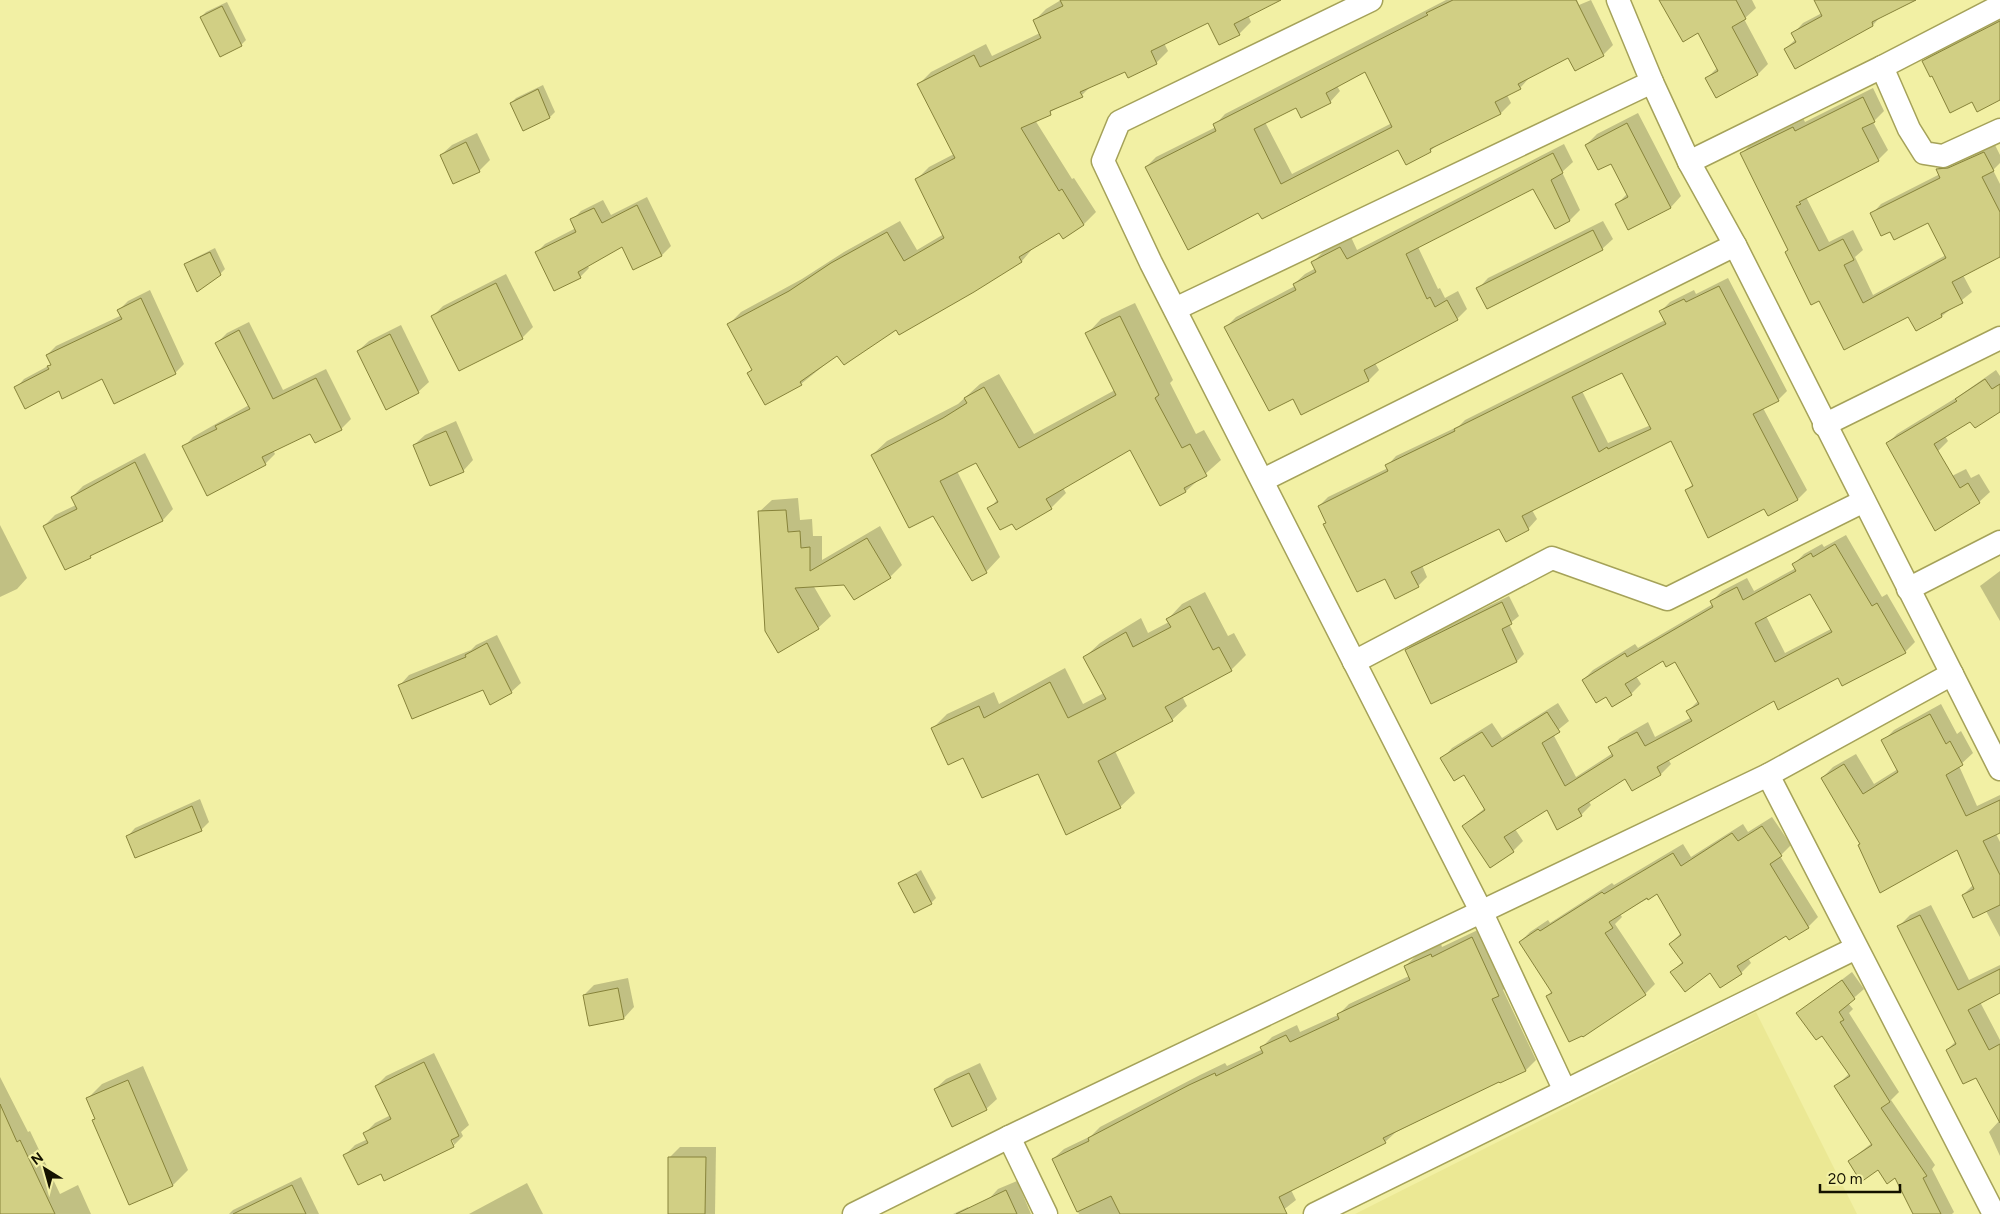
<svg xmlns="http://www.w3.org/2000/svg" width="2000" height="1214" font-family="Figtree,sans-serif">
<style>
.built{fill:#ebe894}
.shadow{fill:#0003;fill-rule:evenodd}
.building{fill:#d1cf84;stroke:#87833a;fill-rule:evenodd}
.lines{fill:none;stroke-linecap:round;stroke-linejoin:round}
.minor-casing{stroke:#a5a259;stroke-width:25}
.minor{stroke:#fff;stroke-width:22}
</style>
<rect width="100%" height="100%" fill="#f2f0a4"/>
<!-- built -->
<polygon class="built" points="1756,1012 1857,1214 1355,1214"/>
<!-- shadow -->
<g class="shadow">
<polygon points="1061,0 1270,0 1248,15 1251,22 1239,34 1208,21 1164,43 1168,51 1156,63 1126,70 1092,85 1082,95 1035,120 1072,179 1074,178 1096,212 1084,224 1063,237 1060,231 1033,248 1022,261 899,333 896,328 838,354 801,384 748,373 753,369 729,324 741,312 802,279 844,252 900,221 917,250 944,234 917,179 929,167 954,154 919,84 931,72 986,44 992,56 1040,33 1034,21 1046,9"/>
<path d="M1446 0H1577L1579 5 1591 0 1613 45 1603 55 1569 56 1530 77 1520 88 1507 95 1511 103 1501 113 1437 145 1430 151 1398 148 1259 211 1146 167 1156 157 1216 127 1215 125 1225 114ZM1366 71 1392 123 1292 174 1265 122 1296 107 1330 102 1340 91 1337 86Z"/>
<polygon points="1661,0 1752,0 1756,8 1744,19 1768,64 1758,74 1716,97 1707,78 1717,68 1698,32"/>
<polygon points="1816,0 1906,0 1881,16 1873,25 1785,49 1796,39 1793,34 1803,23 1822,13"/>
<polygon points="227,2 246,40 241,45 201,17 206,12"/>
<polygon points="2000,17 2000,99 1973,101 1933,74 1923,61 1934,51"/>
<polygon points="543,85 555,112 550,117 524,129 511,103 516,98"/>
<polygon points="1873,88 1884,111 1873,122 1888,150 1878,160 1806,197 1829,242 1853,230 1863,250 1855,257 1873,295 1946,255 1928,221 1891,230 1872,214 1881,204 1940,174 1938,169 1947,160 1994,143 2000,155 2000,163 1993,170 2000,184 2000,256 1963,275 1972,292 1942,316 1909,315 1819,299 1789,250 1742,153 1751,144 1803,118 1805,122"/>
<polygon points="1638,113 1681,196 1671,207 1629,228 1617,204 1628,193 1612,162 1586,145 1597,134"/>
<polygon points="477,133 490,160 479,171 441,155 452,145"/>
<polygon points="1564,144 1573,162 1562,172 1580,210 1570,220 1534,187 1418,247 1438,289 1440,288 1445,298 1458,291 1467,309 1457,319 1375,363 1379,370 1369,380 1293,397 1226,327 1236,317 1295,286 1294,284 1305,274 1316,268 1313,262 1323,252 1351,237 1357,250"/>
<polygon points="647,197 671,246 662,255 633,269 622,246 587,265 589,268 580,277 536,253 545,244 576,228 572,220 581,211 603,200 611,215"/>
<polygon points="1603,221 1613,239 1602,249 1478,289 1488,278"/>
<polygon points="215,248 225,269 220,274 186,264 191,260"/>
<polygon points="506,274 533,327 522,338 433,316 443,306"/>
<path d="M1728 278 1787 391 1778 400 1763 408 1807 490 1798 499 1765 507 1687 490 1694 483 1672 440 1532 510 1537 519 1528 529 1500 527 1422 565 1427 577 1418 586 1386 577 1325 524 1327 522 1319 506 1328 497 1388 468 1387 466 1396 456 1459 426 1465 420 1665 320 1661 311 1670 302 1694 290 1696 294ZM1623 372 1651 425 1608 443 1582 391Z"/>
<polygon points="150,290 184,364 175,373 103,377 60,390 16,388 24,379 52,364 47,355 56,346 122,315 119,310 128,301"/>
<polygon points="1135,303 1173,380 1170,383 1196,434 1204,430 1221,460 1186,491 1131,448 1063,488 1066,493 1051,508 1016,528 1013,522 989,509 998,499 976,461 957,471 1000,557 986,572 934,514 872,455 887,441 958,404 980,384 999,374 1034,434 1115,390 1087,334 1101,319"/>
<polygon points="249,322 283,390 326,369 351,419 341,429 311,432 273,450 275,454 265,464 184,447 193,437 249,405 217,343 227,333"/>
<polygon points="401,325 429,382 418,392 358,351 369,341"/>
<polygon points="1996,370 2000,376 2000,410 1971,420 1945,436 1948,441 1938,451 1887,444 1897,434 1959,396"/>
<polygon points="456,421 473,460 463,471 414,445 425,435"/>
<polygon points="145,453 173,509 163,520 94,552 90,557 44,526 55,515 76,505 72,497 83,486"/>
<polygon points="1966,469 1971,478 1979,474 1990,492 1979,502 1928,488"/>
<polygon points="798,498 800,520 812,519 813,536 822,536 822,560 880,526 902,565 890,577 813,585 831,616 818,628 778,651 759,512 772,500"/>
<polygon points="0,525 27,578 17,589 0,597"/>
<path d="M1846 535 1882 597 1887 594 1915 642 1905 652 1774 700 1668 759 1671 764 1661 774 1632 789 1626 778 1588 800 1591 805 1581 815 1547 808 1515 829 1523 841 1513 851 1463 826 1485 808 1464 774 1442 759 1452 748 1492 723 1502 738 1558 703 1569 721 1553 734 1576 777 1613 753 1610 748 1620 738 1648 722 1655 737 1692 717 1688 711 1698 701 1676 660 1663 659 1636 676 1641 684 1631 694 1606 695 1583 680 1593 670 1635 644 1638 648 1713 604 1712 601 1722 591 1747 578 1754 591 1796 568 1794 564 1804 554 1822 544 1824 547ZM1810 593 1831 629 1785 653 1766 616Z"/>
<polygon points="2000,571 2000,621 1980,586"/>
<polygon points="1205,592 1228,636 1234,633 1246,655 1231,670 1182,696 1187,706 1172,720 1115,751 1135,793 1120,807 1038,772 964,756 932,729 947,714 994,692 999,704 1065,668 1083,704 1104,693 1085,657 1100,643 1141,618 1148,633 1169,622 1168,619 1182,604"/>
<polygon points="1509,596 1519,616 1509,624 1524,654 1517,661 1431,703 1406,651 1413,643"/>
<polygon points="497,635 521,683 511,692 483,688 400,685 409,675 471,650 476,645"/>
<polygon points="1941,704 1957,734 1961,731 1973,753 1959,766 1977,806 2000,795 2000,832 1996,834 2000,842 2000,937 1986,911 1963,895 1974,884 1958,848 1861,844 1822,778 1833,767 1856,754 1874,784 1898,769 1883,741 1894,730"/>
<polygon points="200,799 209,822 201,830 128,836 135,828"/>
<polygon points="1772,817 1791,845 1780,856 1818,917 1808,927 1787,934 1748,958 1751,963 1741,973 1672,972 1683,961 1670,944 1681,933 1658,893 1620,914 1622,917 1615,924 1655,984 1645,994 1547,996 1552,991 1520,942 1530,932 1548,920 1550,923 1612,883 1614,885 1683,844 1691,857 1743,824 1748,832"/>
<polygon points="921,870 936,898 931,903 900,884"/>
<polygon points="1931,905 1969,980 2000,965 2000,991 1980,1002 2000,1040 2000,1156 1989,1132 2000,1120 1976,1076 1947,1050 1956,1041 1899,926 1910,915"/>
<polygon points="1482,928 1509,985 1503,990 1536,1060 1526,1070 1501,1082 1500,1080 1396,1132 1385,1142 1291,1190 1296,1200 1278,1214 1079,1214 1053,1159 1064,1149 1091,1136 1100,1127 1200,1075 1225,1063 1227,1066 1263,1049 1262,1047 1272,1037 1297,1025 1300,1032 1338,1015 1349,1004 1409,976 1405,966 1416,956 1441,944 1442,947"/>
<polygon points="1852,972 1864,989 1848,1003 1853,1009 1849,1013 1899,1092 1891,1100 1935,1165 1932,1169 1954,1212 1952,1214 1914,1214 1896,1177 1879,1169 1849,1161 1872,1143 1836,1086 1850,1073 1822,1034 1798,1013"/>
<polygon points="628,978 634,1007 624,1018 584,995 594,985"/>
<path d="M434 1053 469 1125 461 1132 463 1136 453 1146 382 1172 345 1155 355 1145 368 1139 365 1133 375 1123 391 1115 376 1086 386 1076ZM449 1134 454 1144H451Z"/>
<polygon points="980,1063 997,1099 986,1109 935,1089 946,1079"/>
<polygon points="143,1066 188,1170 173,1185 94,1120 96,1118 88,1098 102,1084"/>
<polygon points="0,1077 28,1132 30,1131 60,1194 78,1185 91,1214 0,1214"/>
<polygon points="680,1147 716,1147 715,1214 669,1214 669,1158"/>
<polygon points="301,1177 319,1214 229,1214 233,1210"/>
<polygon points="1017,1181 1031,1214 994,1214 988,1200 998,1189"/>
<polygon points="527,1183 543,1214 469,1214"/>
<polygon points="968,1207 972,1214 953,1214"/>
</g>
<!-- building -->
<g class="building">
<polygon points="1060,0 1281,0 1234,24 1240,35 1219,45 1208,23 1151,51 1157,64 1128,78 1125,72 1080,92 1083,97 1050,111 1051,115 1021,128 1059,191 1062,189 1084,225 1063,239 1059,233 1019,257 1022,262 974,292 899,335 896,330 844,365 837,356 800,382 802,385 765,405 747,373 752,370 727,324 789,291 831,263 887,232 904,261 944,238 915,179 955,158 917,84 974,55 980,67 1041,38 1033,20 1063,6"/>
<path d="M1453 0H1576L1604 56 1575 71 1568 58 1518 84 1521 89 1495 102 1501 114 1430 149 1431 152 1406 165 1398 150 1262 219 1258 213 1188 250 1145 167 1216 131 1213 124 1428 15 1426 13ZM1365 72 1392 127 1281 184 1254 129 1296 108 1301 118 1331 103 1326 93Z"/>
<polygon points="1659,0 1736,0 1746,19 1732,27 1758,75 1716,98 1705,78 1718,71 1698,33 1683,42"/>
<polygon points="1814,0 1916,0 1872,22 1873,26 1795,69 1784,49 1796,42 1791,33 1822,16"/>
<polygon points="222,6 242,46 220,57 200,17"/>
<polygon points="2000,21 2000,100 1977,112 1972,102 1950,113 1932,76 1930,77 1922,61"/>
<polygon points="538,89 550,118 523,131 510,103"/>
<polygon points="1863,97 1875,122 1862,128 1879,161 1799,202 1801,204 1796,206 1819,251 1843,239 1854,260 1844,265 1863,303 1946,258 1928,223 1894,240 1890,232 1881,236 1870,213 1940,178 1936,169 1948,168 1984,152 1994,171 1982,177 2000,212 2000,257 1952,282 1963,303 1941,314 1942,317 1916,331 1908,317 1844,350 1819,301 1811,305 1785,252 1788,250 1740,153 1793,127 1795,131"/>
<polygon points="1627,123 1671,208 1628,230 1615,204 1628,197 1611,164 1598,170 1585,145"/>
<polygon points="466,142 480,172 453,184 440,155"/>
<polygon points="1553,153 1563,173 1551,180 1570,221 1555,229 1533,189 1406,254 1427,299 1430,297 1435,307 1447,300 1458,320 1364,370 1369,381 1301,415 1293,399 1269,411 1224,327 1296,290 1293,284 1316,272 1311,262 1340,247 1347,259"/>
<polygon points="637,205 662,256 633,270 622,247 578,272 581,278 554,291 535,252 576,232 570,219 594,208 602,223"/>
<polygon points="1593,230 1603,250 1487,309 1476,288"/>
<polygon points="210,252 221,275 197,292 184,264"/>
<polygon points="496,283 523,339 459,371 431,316"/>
<path d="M1719 286 1779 401 1753 414 1798 500 1768 516 1764 509 1708 538 1685 490 1693 486 1671 441 1522 516 1529 530 1506 542 1499 529 1411 572 1419 587 1395 599 1385 579 1357 592 1323 524 1326 523 1318 506 1388 471 1385 465 1455 431 1454 429 1666 324 1659 311 1684 299 1686 302ZM1622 373 1651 429 1608 449 1607 447 1599 452 1572 397Z"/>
<polygon points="141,298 176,374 114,404 102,379 62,399 59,391 25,409 14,387 49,369 47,366 51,365 46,355 122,319 117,310"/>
<polygon points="1120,316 1159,395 1155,398 1182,448 1190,444 1207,476 1184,488 1186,492 1160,506 1130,450 1046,499 1052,509 1016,530 1012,524 1000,530 987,508 998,502 976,463 940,481 987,573 972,581 933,516 909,528 871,455 943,418 967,403 964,398 984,387 1019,448 1116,395 1085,333"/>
<polygon points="239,330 273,399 316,378 342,430 315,443 310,434 262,457 266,465 207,496 182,446 217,429 215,426 250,409 215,343"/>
<polygon points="390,334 419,393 386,410 357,351"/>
<polygon points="1985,379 1992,389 2000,384 2000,412 1975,428 1970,422 1934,444 1960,488 1968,483 1980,503 1935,531 1886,443 1957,401 1955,399"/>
<polygon points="446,431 464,472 430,486 413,445"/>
<polygon points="135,462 163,521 90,556 91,558 65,570 43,526 77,509 71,497"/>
<polygon points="786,510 788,532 800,531 801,548 810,547 810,571 867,538 891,578 854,600 844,585 795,588 819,629 778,653 765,631 758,511"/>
<path d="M1835 544 1872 606 1877 603 1906 653 1842 686 1838 678 1778 710 1774 701 1657 767 1661 775 1632 791 1625 779 1578 809 1582 816 1557 830 1547 810 1504 837 1514 852 1490 868 1462 826 1485 810 1464 775 1454 781 1440 758 1482 732 1492 747 1547 712 1560 732 1542 743 1565 786 1613 756 1608 747 1637 732 1645 746 1692 721 1686 711 1699 704 1675 662 1666 667 1663 661 1625 684 1632 695 1612 707 1606 697 1596 703 1582 680 1625 653 1627 657 1713 607 1710 601 1737 587 1743 600 1796 571 1792 564 1811 553 1813 557ZM1810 594 1832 632 1775 662 1755 623Z"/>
<polygon points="1502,602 1512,624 1502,629 1517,662 1431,704 1405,650"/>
<polygon points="1190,606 1213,650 1219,647 1232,671 1165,707 1173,721 1098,761 1121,808 1066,835 1038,774 982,798 963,758 948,765 931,728 979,706 984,718 1050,682 1068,718 1106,699 1083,657 1126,632 1133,647 1171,627 1166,619"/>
<polygon points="487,643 512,693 490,705 483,690 412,719 398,685 466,657 465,655"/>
<polygon points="1930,714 1946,744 1950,741 1963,765 1946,775 1966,816 2000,800 2000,833 1983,841 2000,875 2000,905 1973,918 1962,895 1974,889 1957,850 1880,893 1858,845 1860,844 1821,778 1844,764 1863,794 1898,772 1881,740"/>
<polygon points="192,806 202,831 135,858 126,836"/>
<polygon points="1762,826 1782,856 1770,864 1809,928 1789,940 1786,936 1737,966 1742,974 1720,988 1710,973 1685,992 1670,972 1683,963 1669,944 1681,935 1657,894 1648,900 1647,898 1609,922 1613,928 1605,933 1646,995 1583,1037 1582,1036 1569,1042 1546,996 1552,993 1519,942 1538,929 1540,931 1602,892 1604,894 1673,853 1681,866 1732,833 1738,841"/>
<polygon points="916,874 932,904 914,913 898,883"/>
<polygon points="1920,915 1958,990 2000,969 2000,993 1968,1010 1989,1050 2000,1044 2000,1123 1976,1078 1963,1084 1946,1050 1956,1044 1897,926"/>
<polygon points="1472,937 1499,996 1492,999 1526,1071 1500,1083 1499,1082 1383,1138 1386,1143 1279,1197 1287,1214 1120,1214 1111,1196 1077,1212 1052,1159 1089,1141 1088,1138 1189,1085 1215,1073 1216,1076 1263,1053 1260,1047 1286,1035 1290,1042 1339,1019 1337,1014 1410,980 1404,966 1431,954 1432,957"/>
<polygon points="1842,980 1855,999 1839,1012 1844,1020 1840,1022 1890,1102 1881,1108 1927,1176 1923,1178 1941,1214 1913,1214 1895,1178 1887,1184 1878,1170 1861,1182 1848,1161 1872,1145 1834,1086 1850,1076 1822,1036 1816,1040 1796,1013"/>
<polygon points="618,988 624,1019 589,1026 583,995"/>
<polygon points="424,1062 459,1136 451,1140 454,1147 384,1181 381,1174 358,1185 343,1155 368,1143 363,1133 391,1119 375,1086"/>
<polygon points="969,1073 987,1110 952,1127 934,1089"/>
<polygon points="128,1080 173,1186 129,1205 92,1120 95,1119 86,1098"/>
<polygon points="0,1104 17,1142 20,1140 55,1214 0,1214"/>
<polygon points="668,1157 706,1157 705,1214 668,1214"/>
<polygon points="292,1185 306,1214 233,1214"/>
<polygon points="1006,1190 1017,1214 956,1214"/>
</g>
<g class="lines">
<!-- minor casing -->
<g class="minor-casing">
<g id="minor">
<polyline points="1371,0 1119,122 1103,161 1151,263 1481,911 1565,1091"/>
<polyline points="1618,0 1652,82 1689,162 1735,245 2000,769"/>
<polyline points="1882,67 2000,6"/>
<polyline points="1689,162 1882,67 1909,129 1924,153 1943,156 2000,130"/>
<polyline points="1175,309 1652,82"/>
<polyline points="1824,425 2000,338"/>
<polyline points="1263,480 1735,245"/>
<polyline points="1908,589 2000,542"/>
<polyline points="1354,662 1552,558 1667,599 1864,501"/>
<polyline points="1768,775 1994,1214"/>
<polyline points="1009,1137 1046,1214"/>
<polyline points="854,1214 1009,1137 1768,775 1952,674"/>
<polyline points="1315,1214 1856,948"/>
</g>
</g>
<!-- minor -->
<use href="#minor" class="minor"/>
</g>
<!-- north arrow -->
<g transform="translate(45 1169) rotate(323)" stroke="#f2f0a4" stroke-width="4" paint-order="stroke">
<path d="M0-4L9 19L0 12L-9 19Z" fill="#141200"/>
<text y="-8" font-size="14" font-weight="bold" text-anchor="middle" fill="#141200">N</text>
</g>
<!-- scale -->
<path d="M1820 1184v8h80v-8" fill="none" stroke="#141200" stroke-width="2.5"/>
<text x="1828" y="1184" font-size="15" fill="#141200" stroke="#f2f0a4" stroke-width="4" paint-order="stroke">20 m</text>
</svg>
